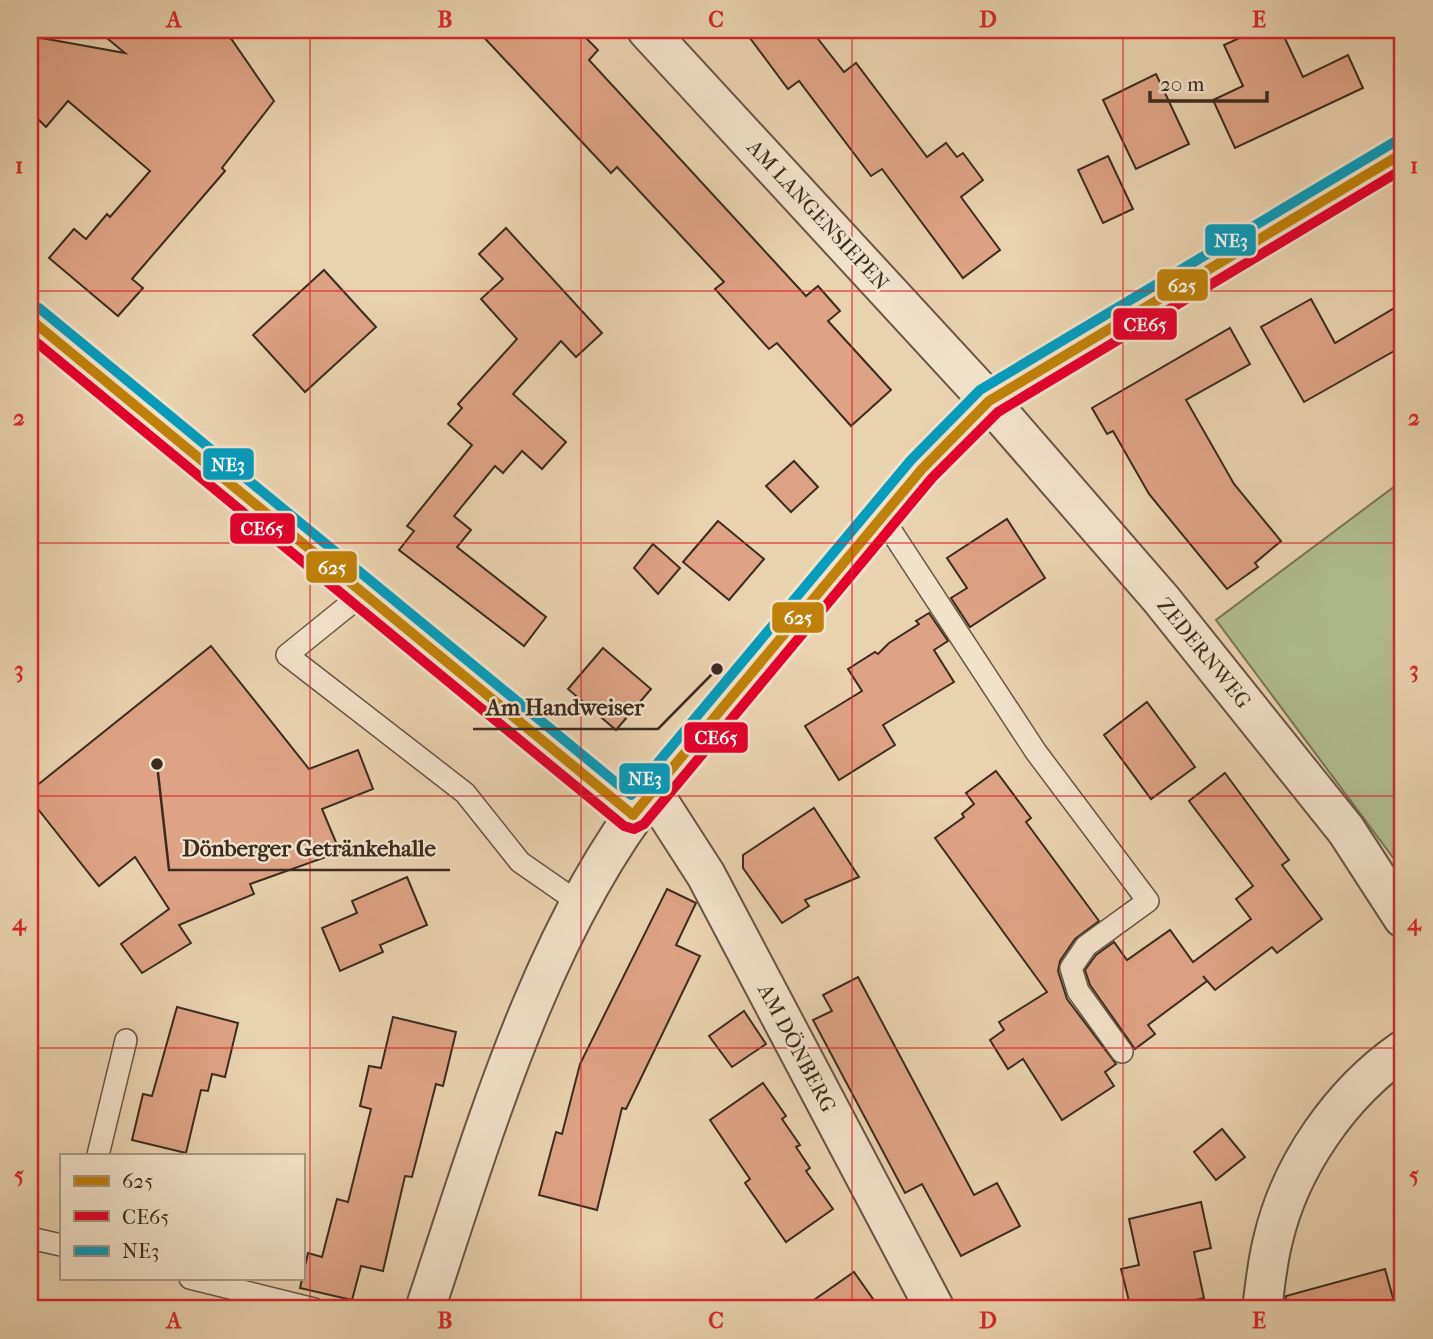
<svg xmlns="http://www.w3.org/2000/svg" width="1433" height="1339" font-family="'IM FELL French Canon',serif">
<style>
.green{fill:#b0bd8f;stroke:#767456;stroke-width:2}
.building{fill:#dea384;stroke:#3d2b1e;stroke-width:2}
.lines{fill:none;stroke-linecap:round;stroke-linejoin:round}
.service-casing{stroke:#685542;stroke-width:24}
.minor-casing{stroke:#685542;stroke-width:42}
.service{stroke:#f1e2ca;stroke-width:21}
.minor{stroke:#f1e2ca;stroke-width:38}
.bus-1-casing{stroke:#f1e2ca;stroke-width:16}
.bus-2-casing{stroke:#f1e2ca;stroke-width:16}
.bus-3-casing{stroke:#f1e2ca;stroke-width:16}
.bus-1{stroke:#bf8109;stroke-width:10}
.bus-2{stroke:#e4002b;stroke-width:10}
.bus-3{stroke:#069cbc;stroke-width:10}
.grid{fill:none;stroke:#d62828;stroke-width:2;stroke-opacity:0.55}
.labels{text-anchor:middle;stroke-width:5;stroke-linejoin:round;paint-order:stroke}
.street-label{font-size:21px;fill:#3d2b1e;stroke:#f1e2ca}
.leader{fill:none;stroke:#3d2b1e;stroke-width:2.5}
.callout-dot{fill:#3d2b1e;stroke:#f1e2ca;stroke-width:2.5}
.callout-label{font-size:23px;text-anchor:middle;font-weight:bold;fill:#3d2b1e;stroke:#f1e2ca;stroke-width:5;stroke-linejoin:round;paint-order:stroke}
.line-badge{stroke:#f1e2ca;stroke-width:2.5}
.badge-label{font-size:19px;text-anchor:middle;font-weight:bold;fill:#fff}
.neatline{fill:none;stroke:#d62828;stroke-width:2.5}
.grid-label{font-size:23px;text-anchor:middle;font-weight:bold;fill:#d62828}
</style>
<rect width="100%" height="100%" fill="#e9d2ae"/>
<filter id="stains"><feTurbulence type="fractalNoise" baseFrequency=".00286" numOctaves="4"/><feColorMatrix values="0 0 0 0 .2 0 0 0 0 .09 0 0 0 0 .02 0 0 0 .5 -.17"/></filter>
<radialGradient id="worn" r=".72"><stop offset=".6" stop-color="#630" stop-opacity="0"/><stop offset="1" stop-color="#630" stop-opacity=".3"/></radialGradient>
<!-- green -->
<polygon class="green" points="1403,480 1403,871 1216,620"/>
<!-- building -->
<g class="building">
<polygon points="97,30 220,30 232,40 274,101 222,168 225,171 132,279 143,288 118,316 49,258 74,229 86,239 107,214 110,217 150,171 68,101 46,127 30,111 30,36 125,53"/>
<polygon points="477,30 578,30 598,50 589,60 806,296 818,286 840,311 828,321 891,390 851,426 777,343 769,349 715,289 724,282 617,167 611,173"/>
<polygon points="744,30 811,30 844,72 856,63 927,157 946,143 957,157 963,153 983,180 961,197 1000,250 963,278 882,169 871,176 799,81 788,89"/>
<polygon points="1257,30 1281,30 1303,77 1348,55 1363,88 1235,148 1213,100 1243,86 1224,45"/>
<polygon points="1156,74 1189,144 1136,169 1103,100"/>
<polygon points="1108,156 1133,209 1103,223 1078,170"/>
<polygon points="506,228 602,333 576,357 561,341 513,394 566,442 542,469 522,451 503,473 495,466 454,516 471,530 457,547 546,617 524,646 399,550 414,531 407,526 472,445 448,424 462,408 458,404 517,339 481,299 503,279 479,254"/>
<polygon points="324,270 376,327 305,392 253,335"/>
<polygon points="1311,299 1335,343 1403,303 1403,346 1304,402 1261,327"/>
<polygon points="1230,328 1250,364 1186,400 1234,484 1281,541 1255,563 1258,567 1227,589 1149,494 1113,431 1107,434 1092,408"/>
<polygon points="794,461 818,487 791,512 766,486"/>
<polygon points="1007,519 1045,578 970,627 951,598 967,588 947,558"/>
<polygon points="718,521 764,559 729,600 683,562"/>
<polygon points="653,544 680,568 658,594 634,568"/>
<polygon points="929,613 948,641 934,650 954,682 883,725 895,745 839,780 805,726 862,691 848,669 875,652 878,654 889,643 919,624 916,621"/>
<polygon points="211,646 309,769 358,750 373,789 322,809 340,852 250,884 254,894 179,925 191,943 142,973 121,944 169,909 135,857 99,886 30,799 30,791"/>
<polygon points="603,648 651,689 616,730 568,689"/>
<polygon points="1147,702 1195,767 1151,799 1104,735"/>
<polygon points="996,771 1031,818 1026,822 1099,921 1075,939 1060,961 1058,971 1067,999 1116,1064 1105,1072 1114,1086 1062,1120 1023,1059 1008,1069 990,1040 1004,1030 999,1022 1047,992 935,838 964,817 962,814 974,804 966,793"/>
<polygon points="1225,773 1289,860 1282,865 1322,919 1277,953 1272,947 1215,990 1203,976 1207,981 1148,1025 1155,1034 1135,1049 1090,985 1085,970 1096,955 1114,942 1127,960 1170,930 1193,962 1251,919 1236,899 1253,886 1189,801"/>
<polygon points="814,808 859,877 805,900 809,906 782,923 743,868 743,855"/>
<polygon points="407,877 427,925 380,945 383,952 340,971 322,928 357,913 352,901"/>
<polygon points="667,889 696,903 676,945 700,956 626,1109 622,1108 597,1210 539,1195 556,1132 562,1134 580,1064"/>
<polygon points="858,977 974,1195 997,1183 1020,1226 961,1256 922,1184 905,1193 813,1020 832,1011 823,995"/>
<polygon points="177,1007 238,1023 225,1077 212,1074 208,1091 201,1090 186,1153 132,1140 143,1094 152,1096"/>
<polygon points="744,1011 766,1044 732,1067 709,1036"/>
<polygon points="393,1017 456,1032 443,1086 436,1084 412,1177 405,1176 383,1271 361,1266 352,1300 300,1288 308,1253 322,1257 337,1199 348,1202 371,1109 360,1106 369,1066 381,1068"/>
<polygon points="763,1083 786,1116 782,1119 800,1145 796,1147 810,1168 806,1171 833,1209 786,1242 745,1183 750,1179 710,1120"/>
<polygon points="1222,1129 1245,1157 1216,1180 1194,1152"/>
<polygon points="1201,1202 1211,1248 1194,1252 1204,1298 1158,1309 1131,1309 1121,1269 1139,1265 1129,1219"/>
<polygon points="1385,1269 1396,1309 1284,1309 1286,1296"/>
<polygon points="854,1272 873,1299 855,1309 801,1309"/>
</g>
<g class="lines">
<!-- service casing -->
<g class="service-casing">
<g id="service">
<polyline points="882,517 1036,752 1148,901 1086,946 1071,968 1078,991 1122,1052"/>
<polyline points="365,592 287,655 465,793 520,862 579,903"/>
<polyline points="98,1155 126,1040"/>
<polyline points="30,1238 61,1245"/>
<polyline points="190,1278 314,1309"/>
</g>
</g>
<!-- minor casing -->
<g class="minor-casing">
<g id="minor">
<polyline points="647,30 989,401 1161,599 1346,830 1403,918"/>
<polyline points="30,319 633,815"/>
<polyline points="652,791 706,875 935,1309"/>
<path d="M425 1309C482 1139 540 933 652 791L922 469 989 401 1403 153"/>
<path d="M1262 1309C1265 1287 1267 1263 1273 1240 1290 1166 1341 1093 1403 1050"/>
</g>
</g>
<!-- service -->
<use href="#service" class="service"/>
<!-- minor -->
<use href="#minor" class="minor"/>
<!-- bus-1 casing -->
<g class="bus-1-casing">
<g id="bus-1">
<polyline points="30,319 633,815"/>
<polyline points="633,815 922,469 989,401 1403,153"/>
</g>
</g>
<!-- bus-2 casing -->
<g class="bus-2-casing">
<polyline id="bus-2" points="30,337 624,826 634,829 644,824 932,478 998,412 1403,169"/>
</g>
<!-- bus-3 casing -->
<g class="bus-3-casing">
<polyline id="bus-3" points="39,308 631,795 911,460 980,390 1396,141"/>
</g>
<!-- bus-1 -->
<use href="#bus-1" class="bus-1"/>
<!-- bus-2 -->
<use href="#bus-2" class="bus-2"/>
<!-- bus-3 -->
<use href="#bus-3" class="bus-3"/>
</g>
<!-- grid -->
<path class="grid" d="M310 30V1309M581 30V1309M852 30V1309M1123 30V1309M30 291H1403M30 543H1403M30 796H1403M30 1048H1403"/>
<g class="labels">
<!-- street labels -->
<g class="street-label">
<text transform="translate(818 215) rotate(47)" y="7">AM LANGENSIEPEN</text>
<text transform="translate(1204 653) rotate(51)" y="7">ZEDERNWEG</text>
<text transform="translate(797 1048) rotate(62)" y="7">AM DÖNBERG</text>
</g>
</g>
<!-- callouts -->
<path class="leader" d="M717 669L658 729H473M157 764L169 870H450"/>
<g class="callout-dot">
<circle cx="717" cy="669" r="7"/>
<circle cx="157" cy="764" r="7"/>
</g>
<g class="callout-label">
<text x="565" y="715">Am Handweiser</text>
<text x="309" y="856">Dönberger Getränkehalle</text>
</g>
<g class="line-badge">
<rect x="1204" y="223" width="53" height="34" rx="7" fill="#069cbc"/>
<rect x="1156" y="268" width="53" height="34" rx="7" fill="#bf8109"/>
<rect x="1112" y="307" width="66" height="34" rx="7" fill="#e4002b"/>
<rect x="202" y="447" width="53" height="34" rx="7" fill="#069cbc"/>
<rect x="229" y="512" width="67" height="33" rx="7" fill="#e4002b"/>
<rect x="305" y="550" width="53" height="34" rx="7" fill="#bf8109"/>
<rect x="771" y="601" width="54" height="33" rx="7" fill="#bf8109"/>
<rect x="683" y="721" width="66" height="33" rx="7" fill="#e4002b"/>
<rect x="618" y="762" width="53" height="33" rx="7" fill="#069cbc"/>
</g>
<g class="badge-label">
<text x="1231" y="247">NE3</text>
<text x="1182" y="292">625</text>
<text x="1145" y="331">CE65</text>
<text x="228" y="471">NE3</text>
<text x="262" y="535">CE65</text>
<text x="332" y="574">625</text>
<text x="798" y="624">625</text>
<text x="716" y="744">CE65</text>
<text x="645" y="785">NE3</text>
</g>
<!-- margin -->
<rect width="1433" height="1339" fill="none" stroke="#e9d2ae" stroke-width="77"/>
<!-- legend -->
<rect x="60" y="1154" width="245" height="126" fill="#f1e2ca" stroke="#a99985" stroke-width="2"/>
<rect x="74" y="1176" width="35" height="10" fill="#bf8109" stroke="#a99985" stroke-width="2"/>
<text x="122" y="1188" font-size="21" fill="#3d2b1e">625</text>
<rect x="74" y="1211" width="35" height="10" fill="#e4002b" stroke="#a99985" stroke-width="2"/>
<text x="122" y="1224" font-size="21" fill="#3d2b1e">CE65</text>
<rect x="74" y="1246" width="35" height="10" fill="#069cbc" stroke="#a99985" stroke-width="2"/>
<text x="122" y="1258" font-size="21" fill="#3d2b1e">NE3</text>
<!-- scale -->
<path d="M1150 91v10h117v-10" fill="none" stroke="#3d2b1e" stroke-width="3.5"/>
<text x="1160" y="91" font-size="21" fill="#3d2b1e" stroke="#f1e2ca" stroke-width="5" paint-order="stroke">20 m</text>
<rect x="38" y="38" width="1356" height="1262" class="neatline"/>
<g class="grid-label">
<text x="174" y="27">A</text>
<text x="445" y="27">B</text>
<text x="716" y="27">C</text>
<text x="988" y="27">D</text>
<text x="1259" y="27">E</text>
<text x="19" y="173">1</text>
<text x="1414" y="173">1</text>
<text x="19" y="425">2</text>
<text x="1414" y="425">2</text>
<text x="19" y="677">3</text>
<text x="1414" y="677">3</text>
<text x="19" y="930">4</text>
<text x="1414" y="930">4</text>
<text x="19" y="1182">5</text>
<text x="1414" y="1182">5</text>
<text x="174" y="1328">A</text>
<text x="445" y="1328">B</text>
<text x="716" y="1328">C</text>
<text x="988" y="1328">D</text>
<text x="1259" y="1328">E</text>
</g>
<rect width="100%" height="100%" filter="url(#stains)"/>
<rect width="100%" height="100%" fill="url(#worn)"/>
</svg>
